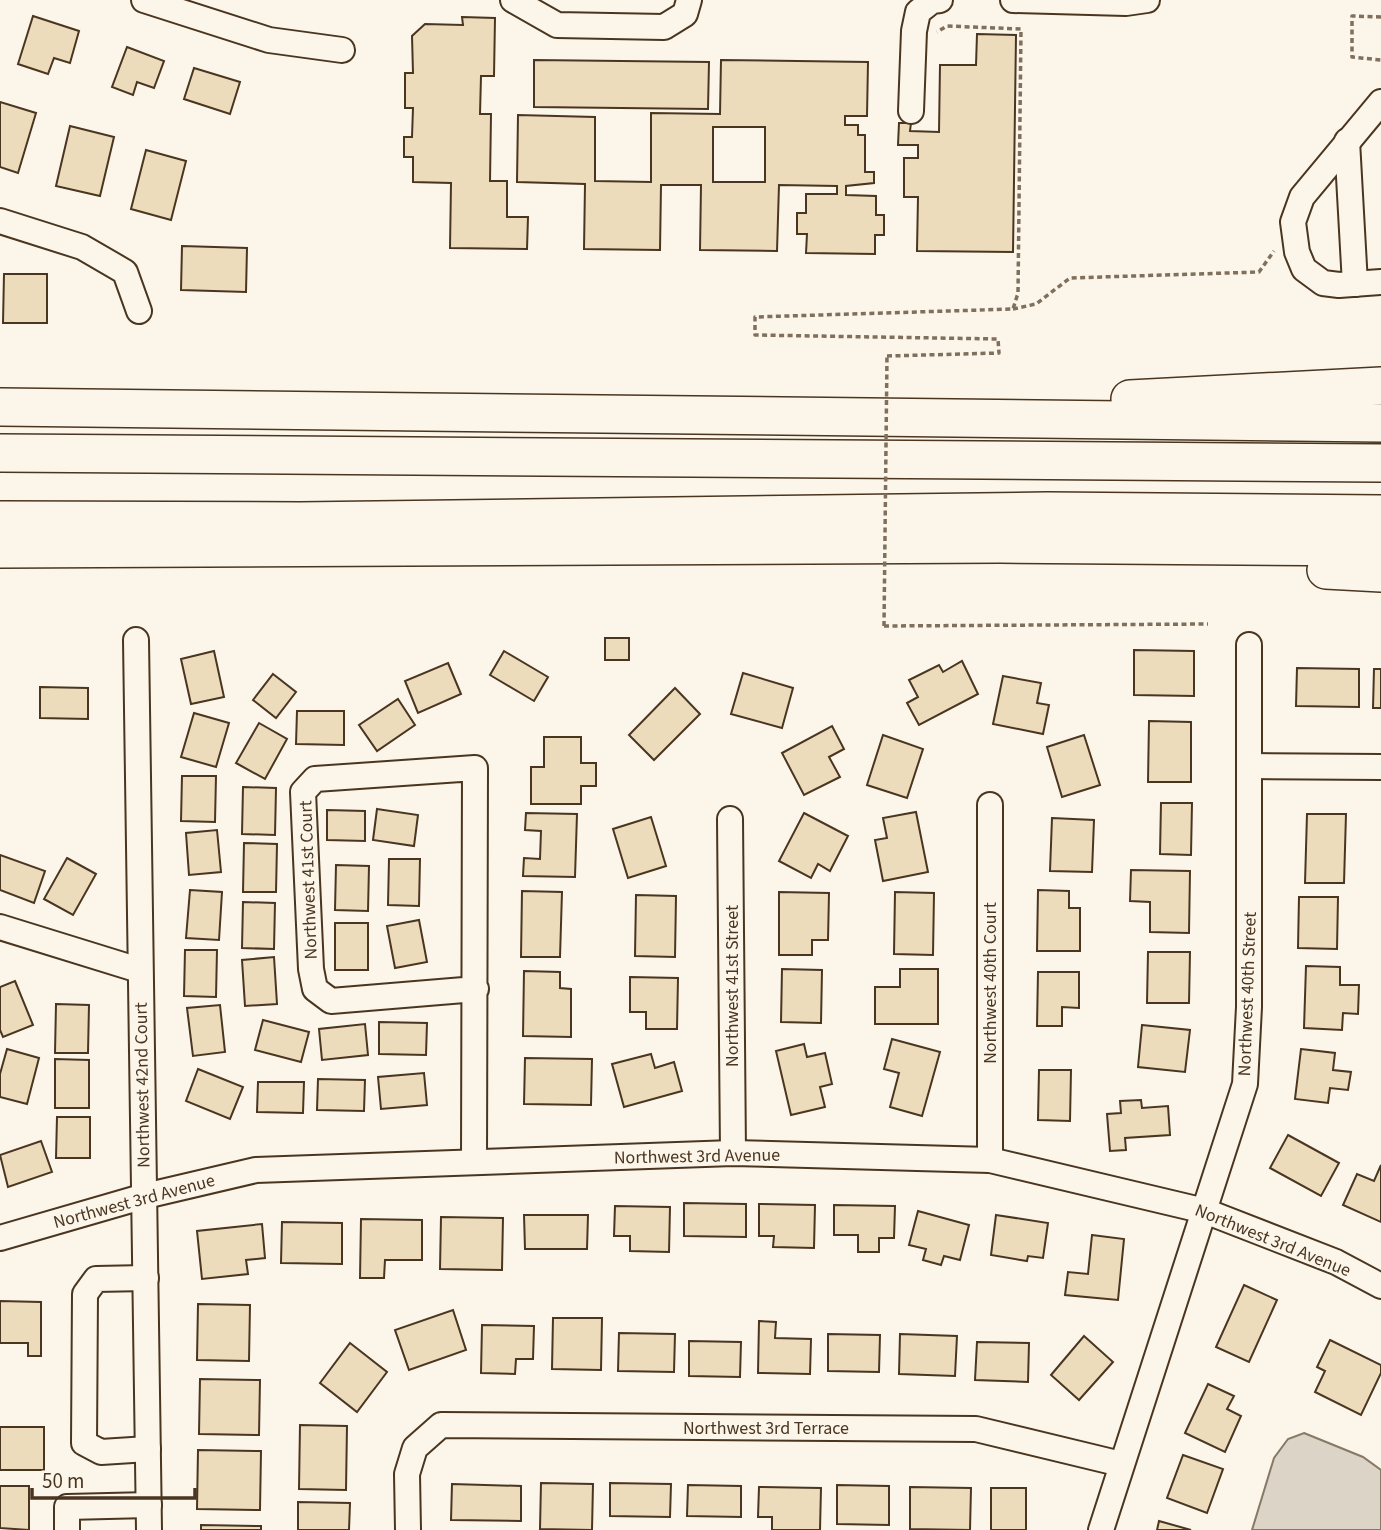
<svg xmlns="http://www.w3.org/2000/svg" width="1381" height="1530" font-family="'Source Sans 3',sans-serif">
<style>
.water{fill:#dcd4c6;stroke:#887966;stroke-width:2}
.building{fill:#ecdcbc;stroke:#4a3520;stroke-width:2;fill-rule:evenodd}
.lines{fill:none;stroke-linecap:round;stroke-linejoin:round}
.minor-casing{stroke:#4a3520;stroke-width:28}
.highway-casing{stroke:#4a3520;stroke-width:40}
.path{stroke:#7f6f5c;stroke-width:3.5;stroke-dasharray:5 3.5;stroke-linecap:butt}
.minor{stroke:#fbf6e9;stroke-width:24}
.highway{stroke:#fbf6e9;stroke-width:37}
.path-bridge{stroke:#7f6f5c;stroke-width:3.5;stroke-dasharray:5 3.5;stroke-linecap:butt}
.labels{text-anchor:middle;stroke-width:5;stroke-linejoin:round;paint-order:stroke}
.street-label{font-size:18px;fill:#4a3520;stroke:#fbf6e9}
</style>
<rect width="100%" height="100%" fill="#fbf6e9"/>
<!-- water -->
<polygon class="water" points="1304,1433 1363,1457 1381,1470 1381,1530 1252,1530 1274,1458 1288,1439"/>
<!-- building -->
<g class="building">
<polygon points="33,16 79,31 70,63 54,58 48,74 18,64"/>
<polygon points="462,17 495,18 494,76 481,76 480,114 491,114 490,181 507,181 507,217 528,217 527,249 450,248 451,183 413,182 413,157 404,157 404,137 412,137 413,108 405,108 405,73 413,73 412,36 425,24 463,25"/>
<polygon points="977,34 1016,35 1013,252 917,251 918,197 904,197 904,158 918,158 918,145 898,145 899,123 911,123 910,131 939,132 940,65 976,65"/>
<polygon points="127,47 164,61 154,88 137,82 133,95 112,87"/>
<polygon points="534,60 709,62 708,109 534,107"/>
<path d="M721 60 868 62 867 116H845V125H858V135H865V172H874V183L846 186V195L876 196V215H884V235H875V254L806 253 807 234H797V213H806V194H837V186L779 185 777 251 700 250 701 185H661L660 250 584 249 585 184 517 182 518 115 595 117V181L651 182V113L720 114ZM713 127H765V182H713Z"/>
<polygon points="194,68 240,82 230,114 184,99"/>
<polygon points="0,102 36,113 18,173 0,167"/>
<polygon points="70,126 114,137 100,196 56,186"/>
<polygon points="146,150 186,161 171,220 131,209"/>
<polygon points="182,246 247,248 246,292 181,290"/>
<polygon points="4,274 47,274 47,323 3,323"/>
<rect x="605" y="638" width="24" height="22"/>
<polygon points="1134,650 1194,651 1194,696 1134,695"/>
<polygon points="214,651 224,697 191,704 181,659"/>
<polygon points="504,651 548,677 534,701 490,675"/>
<polygon points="962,661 978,694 919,725 907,703 918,697 909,680 939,665 943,672"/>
<polygon points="448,663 461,694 418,713 405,681"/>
<polygon points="1297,668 1359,669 1359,707 1296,706"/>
<polygon points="1374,669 1381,669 1381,708 1373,708"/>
<polygon points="743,673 793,688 782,728 731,714"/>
<polygon points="273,674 296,692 276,718 253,700"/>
<polygon points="1003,676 1041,683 1037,703 1049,705 1043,734 993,724"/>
<polygon points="40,687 88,688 88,719 40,718"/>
<polygon points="675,688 700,714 654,760 629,735"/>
<polygon points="398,699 415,725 377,751 359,725"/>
<polygon points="297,711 344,711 344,745 296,744"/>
<polygon points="194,713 229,723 216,767 181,757"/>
<polygon points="1149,721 1191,722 1191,782 1148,782"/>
<polygon points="259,723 287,739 265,779 236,763"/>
<polygon points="832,726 844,749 829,757 840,777 804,795 782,753"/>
<polygon points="883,735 923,749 907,798 867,785"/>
<polygon points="1084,735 1100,785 1062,797 1047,747"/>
<polygon points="544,737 581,737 581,763 596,763 596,786 581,786 581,804 531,804 531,767 544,767"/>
<polygon points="182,776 216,776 215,822 181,821"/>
<polygon points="243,787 276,788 275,835 242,834"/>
<polygon points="1161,803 1192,803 1191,855 1160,854"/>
<polygon points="377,809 418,815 414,846 373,840"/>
<polygon points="327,810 365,811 365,841 327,840"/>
<polygon points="916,812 928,872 883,881 875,840 887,838 883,818"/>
<polygon points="526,813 577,814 575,877 523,876 524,858 540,859 541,831 525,830"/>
<polygon points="804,813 848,836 830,871 818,864 811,878 779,861"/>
<polygon points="1307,814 1346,814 1344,883 1305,883"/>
<polygon points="651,817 666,866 628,878 613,829"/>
<polygon points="1052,818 1094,820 1092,872 1050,871"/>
<polygon points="217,830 221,872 189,875 186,833"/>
<polygon points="244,843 277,844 276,892 243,892"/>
<polygon points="0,855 45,871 34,903 0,890"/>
<polygon points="67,858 96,874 73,915 44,899"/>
<polygon points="389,859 420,859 419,906 388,905"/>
<polygon points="336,865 369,866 368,911 335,910"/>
<polygon points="1131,870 1190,871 1189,933 1150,932 1150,902 1130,901"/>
<polygon points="190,890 222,892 219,940 186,938"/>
<polygon points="1038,890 1069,891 1069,908 1080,908 1080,951 1037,951"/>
<polygon points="522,891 562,892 560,957 521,957"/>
<polygon points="779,892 829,893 828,940 812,940 812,955 779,955"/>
<polygon points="895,892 934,893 933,955 894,954"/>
<polygon points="636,895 676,896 675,957 635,956"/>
<polygon points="1299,897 1338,897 1337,949 1298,948"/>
<polygon points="243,902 275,903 274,949 242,948"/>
<polygon points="419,920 427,962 395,968 387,926"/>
<rect x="335" y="923" width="33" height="47"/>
<polygon points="185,950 217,950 216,997 184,996"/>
<polygon points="1148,952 1190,952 1189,1003 1147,1003"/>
<polygon points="274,957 277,1004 245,1006 242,960"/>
<polygon points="1306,966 1340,967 1340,985 1359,985 1358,1014 1343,1013 1342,1030 1304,1028"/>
<polygon points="782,969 822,970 821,1023 781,1022"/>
<polygon points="900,969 938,969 938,1024 875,1024 875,987 900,987"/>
<polygon points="524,971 560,972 560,988 571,989 571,1037 523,1036"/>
<polygon points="1038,972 1079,972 1079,1008 1062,1007 1062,1026 1037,1026"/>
<polygon points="630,977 678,978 677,1029 646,1029 646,1012 630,1012"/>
<polygon points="15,981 33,1025 3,1037 0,1030 0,987"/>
<polygon points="56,1004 89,1005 88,1053 55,1053"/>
<polygon points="220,1005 225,1052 193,1056 187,1008"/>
<polygon points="263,1020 309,1032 301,1062 255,1050"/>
<polygon points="379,1022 427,1023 426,1055 379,1054"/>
<polygon points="365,1024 368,1055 322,1060 319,1029"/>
<polygon points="1142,1025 1190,1030 1185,1072 1138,1067"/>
<polygon points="892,1039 940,1052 922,1116 890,1107 899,1073 884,1069"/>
<polygon points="804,1044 807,1057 825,1053 832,1084 820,1087 825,1107 791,1115 776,1051"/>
<polygon points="7,1049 39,1058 27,1104 0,1097 0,1074"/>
<polygon points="1301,1049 1335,1053 1333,1070 1351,1072 1348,1090 1330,1088 1328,1103 1295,1099"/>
<polygon points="651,1054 655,1068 674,1062 682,1091 624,1107 612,1064"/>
<polygon points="525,1058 592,1059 591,1105 524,1104"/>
<polygon points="55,1059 89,1060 89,1108 55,1108"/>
<polygon points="198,1069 243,1087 230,1119 186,1101"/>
<polygon points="1039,1070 1071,1070 1070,1121 1038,1120"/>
<polygon points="424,1073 427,1105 381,1109 378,1077"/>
<polygon points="318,1079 365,1080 364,1111 317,1110"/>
<polygon points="258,1082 304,1082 303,1113 257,1112"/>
<polygon points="1141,1100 1142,1108 1168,1106 1170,1135 1125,1138 1126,1150 1110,1151 1107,1114 1121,1113 1120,1101"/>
<polygon points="57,1117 90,1117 90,1158 56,1158"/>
<polygon points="1288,1135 1339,1163 1321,1196 1270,1168"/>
<polygon points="41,1141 52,1172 8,1187 0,1155"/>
<polygon points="1381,1165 1381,1222 1343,1205 1357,1174 1374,1181"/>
<polygon points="684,1203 746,1204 746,1237 684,1236"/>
<polygon points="759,1204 815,1205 814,1248 773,1247 774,1236 759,1236"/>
<polygon points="834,1205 895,1206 894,1238 879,1238 879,1252 858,1252 858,1235 834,1235"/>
<polygon points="615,1206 670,1207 669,1252 630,1251 630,1236 614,1236"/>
<polygon points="918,1211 969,1225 960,1260 944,1256 941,1265 923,1260 926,1249 909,1245"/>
<polygon points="524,1215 588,1215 587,1249 525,1249"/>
<polygon points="996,1215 1048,1223 1043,1258 1028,1256 1027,1261 991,1255"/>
<polygon points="441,1217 503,1218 502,1270 440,1269"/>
<polygon points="361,1219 422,1220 422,1260 385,1260 384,1278 360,1278"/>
<polygon points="282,1222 342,1223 342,1264 281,1263"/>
<polygon points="262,1224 265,1258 246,1260 248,1274 202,1279 197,1231"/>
<polygon points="1092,1235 1124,1239 1118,1300 1065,1295 1068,1272 1088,1274"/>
<polygon points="1244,1285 1277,1300 1249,1362 1216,1347"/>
<polygon points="0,1301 41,1302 41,1356 28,1356 28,1343 0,1343"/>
<polygon points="198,1304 250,1305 249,1361 197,1360"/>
<polygon points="453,1310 466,1350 409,1370 395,1330"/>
<polygon points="553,1318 602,1318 601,1370 552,1369"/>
<polygon points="759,1321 776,1322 775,1338 811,1339 810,1374 758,1373"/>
<polygon points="482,1325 534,1326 533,1359 516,1359 515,1374 481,1373"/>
<polygon points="619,1333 675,1334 674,1372 618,1371"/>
<polygon points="828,1334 880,1335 879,1372 828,1371"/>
<polygon points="900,1334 957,1336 955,1376 899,1374"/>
<polygon points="1084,1336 1113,1362 1079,1400 1051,1375"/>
<polygon points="1330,1340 1381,1365 1381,1373 1361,1415 1315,1392 1325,1371 1317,1367"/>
<polygon points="689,1341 741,1342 740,1377 689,1376"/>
<polygon points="977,1342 1029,1343 1028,1382 975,1380"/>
<polygon points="350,1343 387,1372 357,1412 320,1383"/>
<polygon points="200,1379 260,1380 259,1435 199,1434"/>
<polygon points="1208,1384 1234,1396 1227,1409 1241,1416 1225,1452 1185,1433"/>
<polygon points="300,1425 347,1426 346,1490 299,1489"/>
<rect x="0" y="1427" width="44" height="43"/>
<polygon points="198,1450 261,1451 260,1510 197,1509"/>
<polygon points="1183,1455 1223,1469 1207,1513 1167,1498"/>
<polygon points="541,1483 593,1484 592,1530 540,1529"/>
<polygon points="610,1483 671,1484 670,1517 610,1516"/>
<polygon points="452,1484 521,1486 521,1521 451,1520"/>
<polygon points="688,1485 741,1486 741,1517 687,1516"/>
<polygon points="837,1485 889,1486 889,1525 837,1524"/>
<polygon points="0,1486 29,1486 29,1530 0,1528"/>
<polygon points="759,1487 821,1488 820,1530 772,1530 772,1517 758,1517"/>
<polygon points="910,1487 971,1488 970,1530 910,1529"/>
<rect x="991" y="1488" width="35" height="42"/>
<polygon points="298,1502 350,1503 349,1530 298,1530"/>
<polygon points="1159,1521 1191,1530 1157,1530"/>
<polygon points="201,1525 261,1526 261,1530 201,1530"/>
</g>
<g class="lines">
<!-- minor casing -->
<g class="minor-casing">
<g id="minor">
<polyline points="144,0 269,40 342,50"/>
<polyline points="513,0 557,25 664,27 685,14 689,0"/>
<polyline points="1013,0 1126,3 1147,0"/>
<polyline points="1381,102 1302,197 1293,222 1297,252 1304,269 1323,283 1339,285 1381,282"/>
<polyline points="911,111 914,31 918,12 932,1 940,0"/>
<polyline points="1347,141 1355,284"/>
<polyline points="0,221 82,247 125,272 139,311"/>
<polyline points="136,640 149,1530"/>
<polyline points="1250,766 1381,767"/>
<polyline points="730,819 733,1153"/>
<polyline points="0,927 139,970"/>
<polyline points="990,1160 990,805"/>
<polyline points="474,1162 475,768 315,779 303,792 311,969 315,989 331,1001 476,989"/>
<polyline points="0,1238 145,1196 256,1170 733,1153 990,1160 1205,1211 1336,1262 1381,1286"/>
<polyline points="146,1278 96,1279 85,1294 84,1443 101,1452 148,1449"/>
<polyline points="67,1530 67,1507 149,1505"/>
<polyline points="408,1530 407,1474 415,1448 441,1425 976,1429 1121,1464"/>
<polyline points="1101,1530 1245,1084 1249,1007 1249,645"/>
</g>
</g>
<!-- highway casing -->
<g class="highway-casing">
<g id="highway">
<polyline points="1130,399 1381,386"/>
<polyline points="0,407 1381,423"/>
<polyline points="0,453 1381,463"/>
<polyline points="0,520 300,521 1047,511 1381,514"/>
<polyline points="0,549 1000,544 1381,547"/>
<polyline points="1326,570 1381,573"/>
</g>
</g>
<!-- path -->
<g class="path">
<polyline points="1381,17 1352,16 1352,57 1381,60"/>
<polyline points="1013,309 1036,304 1070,278 1259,272 1274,251"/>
<polyline points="887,356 999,353 998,339 755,335 755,317 1013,309 1018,293 1021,29 947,26 937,32"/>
<polyline points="884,626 1208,624"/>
</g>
<!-- minor -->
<use href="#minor" class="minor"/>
<!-- highway -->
<use href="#highway" class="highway"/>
<!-- path-bridge -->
<polyline class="path-bridge" points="884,626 887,356"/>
</g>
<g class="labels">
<!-- street labels -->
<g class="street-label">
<text transform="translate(308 880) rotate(-92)" y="6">Northwest 41st Court</text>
<text transform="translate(990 983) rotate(-90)" y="6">Northwest 40th Court</text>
<text transform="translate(732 986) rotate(-90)" y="6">Northwest 41st Street</text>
<text transform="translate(1247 994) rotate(-88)" y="6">Northwest 40th Street</text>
<text transform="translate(142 1085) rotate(-91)" y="6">Northwest 42nd Court</text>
<text transform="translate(697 1156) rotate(-1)" y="6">Northwest 3rd Avenue</text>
<text transform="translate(134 1201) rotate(-15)" y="6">Northwest 3rd Avenue</text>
<text transform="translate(1273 1240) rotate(22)" y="6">Northwest 3rd Avenue</text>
<text x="766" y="1434">Northwest 3rd Terrace</text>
</g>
</g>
<!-- scale -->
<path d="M32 1488v10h163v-10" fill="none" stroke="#4a3520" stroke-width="3.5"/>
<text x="42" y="1488" font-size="21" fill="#4a3520" stroke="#fbf6e9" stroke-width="5" paint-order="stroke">50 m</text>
</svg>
